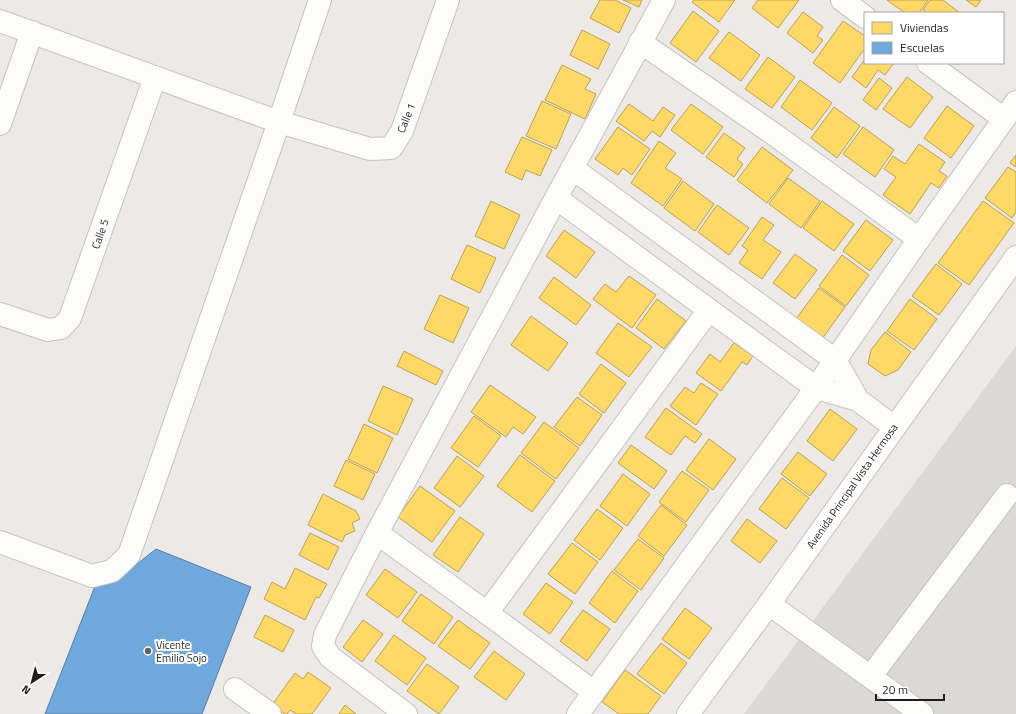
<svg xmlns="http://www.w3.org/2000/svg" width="1016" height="714" font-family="'Titillium Web',sans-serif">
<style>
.residential{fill:#dbd9d7}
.homes{fill:#ffd966;stroke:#bba150}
.schools{fill:#6fa8dc;stroke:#567ea3}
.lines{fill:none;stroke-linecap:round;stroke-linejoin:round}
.minor-casing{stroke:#c4c3c2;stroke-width:24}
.minor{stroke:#fcfcfb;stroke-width:22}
.poi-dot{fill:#656463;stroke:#fff;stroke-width:1.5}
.labels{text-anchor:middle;stroke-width:4;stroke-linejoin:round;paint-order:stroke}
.street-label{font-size:11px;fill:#1d1d1d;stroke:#fff}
.poi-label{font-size:11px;fill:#1d1d1d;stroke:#fff;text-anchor:start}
</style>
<rect width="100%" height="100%" fill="#ece9e6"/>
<!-- residential -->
<polygon class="residential" points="1016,346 1016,714 744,714"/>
<!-- homes -->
<g class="homes">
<polygon points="600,0 615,0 631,8 619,33 590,18"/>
<polygon points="623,0 642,0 639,7"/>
<polygon points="694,0 735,0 719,22 692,2"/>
<polygon points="758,0 799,0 778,28 752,8"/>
<polygon points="887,0 928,0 919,13 905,13"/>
<polygon points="930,0 943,0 960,13 927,13 923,10"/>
<polygon points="966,0 981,0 976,7"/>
<polygon points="693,11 719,31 696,62 670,43"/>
<polygon points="803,12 823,27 817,36 823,40 813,53 787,33"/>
<polygon points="843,21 865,36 865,48 840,83 813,63"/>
<polygon points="582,30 610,44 598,69 570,55"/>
<polygon points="729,32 760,55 741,81 709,58"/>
<polygon points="768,57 795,77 772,108 745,89"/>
<polygon points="865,59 865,63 894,63 885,75 878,70 866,88 852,77"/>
<polygon points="562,65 591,79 585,89 596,94 585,119 545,100"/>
<polygon points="907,77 933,97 910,128 883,109"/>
<polygon points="879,78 892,88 876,110 863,100"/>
<polygon points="800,80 832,103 812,130 781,107"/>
<polygon points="542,101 571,114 556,149 526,136"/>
<polygon points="629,104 653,121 663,107 675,115 660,137 652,131 644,141 616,121"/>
<polygon points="691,104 723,127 703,154 671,130"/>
<polygon points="947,106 974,126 951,158 924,138"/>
<polygon points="834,107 860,126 837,158 811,138"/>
<polygon points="618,127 650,149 632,175 623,168 618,175 595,159"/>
<polygon points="863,127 894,150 875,177 843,154"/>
<polygon points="724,133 745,148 737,159 743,164 734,177 706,157"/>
<polygon points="522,137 552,150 540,176 526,170 522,180 505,172"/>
<polygon points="659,141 676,153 665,168 682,179 663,206 631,183"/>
<polygon points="919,144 945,162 939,171 947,176 939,188 931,183 910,214 883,195 896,177 884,169 893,156 905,164"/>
<polygon points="762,147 793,170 767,203 737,180"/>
<polygon points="1016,155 1016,167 1010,163"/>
<polygon points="1008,167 1016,172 1016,212 1012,218 985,198"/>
<polygon points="788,178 820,201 801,228 769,204"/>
<polygon points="683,181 714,204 695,231 664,208"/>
<polygon points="491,201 520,215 504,249 475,236"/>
<polygon points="822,201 854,224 834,251 803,228"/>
<polygon points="983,201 1014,223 969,285 938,263"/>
<polygon points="717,205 749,228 729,255 698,232"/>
<polygon points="762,217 774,225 763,240 781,252 762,279 739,263 748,250 742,246"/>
<polygon points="866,220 893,240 870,271 843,251"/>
<polygon points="564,230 595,252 576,278 546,256"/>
<polygon points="467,245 496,258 480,293 451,279"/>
<polygon points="795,254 817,270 795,299 773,283"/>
<polygon points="842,255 869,275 846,306 819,286"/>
<polygon points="936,264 962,284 939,315 912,296"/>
<polygon points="629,276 656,295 632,328 593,299 605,284 616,292"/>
<polygon points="554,277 591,305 576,325 539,298"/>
<polygon points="819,288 845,307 822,339 796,319"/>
<polygon points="440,295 469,308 453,343 424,329"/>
<polygon points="657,299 686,321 664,349 636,328"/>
<polygon points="910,299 937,319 914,350 887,331"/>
<polygon points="531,316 568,343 548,371 511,345"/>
<polygon points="618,323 652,347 629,377 596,353"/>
<polygon points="885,332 911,352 898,370 885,376 868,364 871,350"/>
<polygon points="734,343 753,356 747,365 742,362 721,391 696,373 710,354 720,362"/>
<polygon points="404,351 443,371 436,385 397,366"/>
<polygon points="601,364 626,383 604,413 579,394"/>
<polygon points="701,383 718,394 696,425 670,406 685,387 694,393"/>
<polygon points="490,385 536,417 523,434 513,427 506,437 471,412"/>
<polygon points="383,386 413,399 397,435 368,421"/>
<polygon points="577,397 602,415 580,446 554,427"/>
<polygon points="666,408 702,434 695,443 685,436 671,455 645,437"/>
<polygon points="830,409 857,429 833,461 807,441"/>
<polygon points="474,416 501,436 478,467 451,448"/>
<polygon points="544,422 579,448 556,479 521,453"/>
<polygon points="364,424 393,438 377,473 348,459"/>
<polygon points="709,439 736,459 713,490 686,470"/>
<polygon points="631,445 667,471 654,489 618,463"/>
<polygon points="798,452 827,474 810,496 781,474"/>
<polygon points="520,455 555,481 532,512 497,486"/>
<polygon points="457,456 484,476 460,507 434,488"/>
<polygon points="346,460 375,474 363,500 334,486"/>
<polygon points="682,471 709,490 686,522 659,502"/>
<polygon points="623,474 650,494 627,526 600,506"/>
<polygon points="782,478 809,498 786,529 759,509"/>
<polygon points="420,486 455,511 432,542 398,517"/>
<polygon points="323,494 356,511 360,519 352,523 355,531 345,535 342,542 308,525"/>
<polygon points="661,505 687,525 664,556 638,536"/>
<polygon points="597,509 623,528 600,560 574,540"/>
<polygon points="460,517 484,534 458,572 433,555"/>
<polygon points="747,519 777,541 760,563 731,541"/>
<polygon points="310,533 339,547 328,570 299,555"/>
<polygon points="638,539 664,558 641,590 614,570"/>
<polygon points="572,543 598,562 575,594 548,574"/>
<polygon points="295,568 327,584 319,598 316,597 305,620 264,599 272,582 285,589"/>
<polygon points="385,569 417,592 398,618 366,595"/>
<polygon points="612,571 638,591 615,623 589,603"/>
<polygon points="546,583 573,602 550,634 523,614"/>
<polygon points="421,594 453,617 434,644 402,621"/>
<polygon points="685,608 712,628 689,659 662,639"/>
<polygon points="583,610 610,629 587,661 560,641"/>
<polygon points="265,615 294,630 283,652 254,637"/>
<polygon points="363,620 383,634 362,662 343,647"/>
<polygon points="458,620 490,643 470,669 438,646"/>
<polygon points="394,635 426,658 407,685 375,661"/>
<polygon points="661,643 687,663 664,694 637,674"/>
<polygon points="494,651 525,674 506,700 474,677"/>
<polygon points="427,664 459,687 439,714 407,691"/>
<polygon points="625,670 661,696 648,714 619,714 602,702"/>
<polygon points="308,672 331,688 312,714 296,714 290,710 287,714 285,714 272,705 295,673 303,679"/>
<polygon points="345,705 356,714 339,714"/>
</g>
<!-- schools -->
<polygon class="schools" points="156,549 251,587 202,714 45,714 97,581 132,568"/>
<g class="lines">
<!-- minor casing -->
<g class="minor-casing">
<g id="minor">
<polyline points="842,0 865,17"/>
<polyline points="0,21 279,122 370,149 391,148 402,131 448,0"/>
<polyline points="640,42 775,135 919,239"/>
<polyline points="928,63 1004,119"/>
<polyline points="0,124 32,32"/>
<polyline points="572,168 835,360 858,400"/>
<polyline points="556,198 816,388 858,400 894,427"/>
<polyline points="0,314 48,330 61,328 70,318 155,77"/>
<polyline points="377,533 487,613"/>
<polyline points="0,542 92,576 112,571 129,555 279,122 320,0"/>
<polyline points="769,604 922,714"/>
<polyline points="871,676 1007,495"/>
<polyline points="235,689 270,714"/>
<polyline points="594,692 487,613 709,310"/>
<polyline points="406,714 330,657 323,646 325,635 377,533 556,198 664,0"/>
<polyline points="578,714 816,388 919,239 1016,102"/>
<polyline points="688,714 769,604 1016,257"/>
</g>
</g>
<!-- minor -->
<use href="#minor" class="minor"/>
</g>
<!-- markers -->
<circle class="poi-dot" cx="148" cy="651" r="4"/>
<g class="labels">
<!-- street labels -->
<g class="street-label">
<text transform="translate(406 118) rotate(-68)" y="4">Calle 1</text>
<text transform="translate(100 234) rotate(-71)" y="4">Calle 5</text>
<text transform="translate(852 486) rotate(-55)" y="4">Avenida Principal Vista Hermosa</text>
</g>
<!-- poi labels -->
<g class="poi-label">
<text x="156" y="649">Vicente<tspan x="156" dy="13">Emilio Sojo</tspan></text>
</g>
</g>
<!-- legend -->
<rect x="864" y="12" width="140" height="52" fill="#ffffff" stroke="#a5a5a5"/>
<rect x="872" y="22" width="20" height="12" fill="#ffd966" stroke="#a5a5a5"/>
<text x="900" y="32" font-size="12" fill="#1d1d1d">Viviendas</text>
<rect x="872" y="42" width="20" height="12" fill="#6fa8dc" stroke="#a5a5a5"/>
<text x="900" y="52" font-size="12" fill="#1d1d1d">Escuelas</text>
<!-- north arrow -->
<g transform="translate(32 682) rotate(216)" stroke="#ffffff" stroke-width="3" paint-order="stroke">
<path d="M0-3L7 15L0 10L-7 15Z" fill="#1d1d1d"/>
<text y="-6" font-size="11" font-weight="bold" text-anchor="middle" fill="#1d1d1d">N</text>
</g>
<!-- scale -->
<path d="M876 694v6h68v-6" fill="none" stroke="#1d1d1d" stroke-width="2"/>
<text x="882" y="694" font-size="12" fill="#1d1d1d" stroke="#ffffff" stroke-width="3" paint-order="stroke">20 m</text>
</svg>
